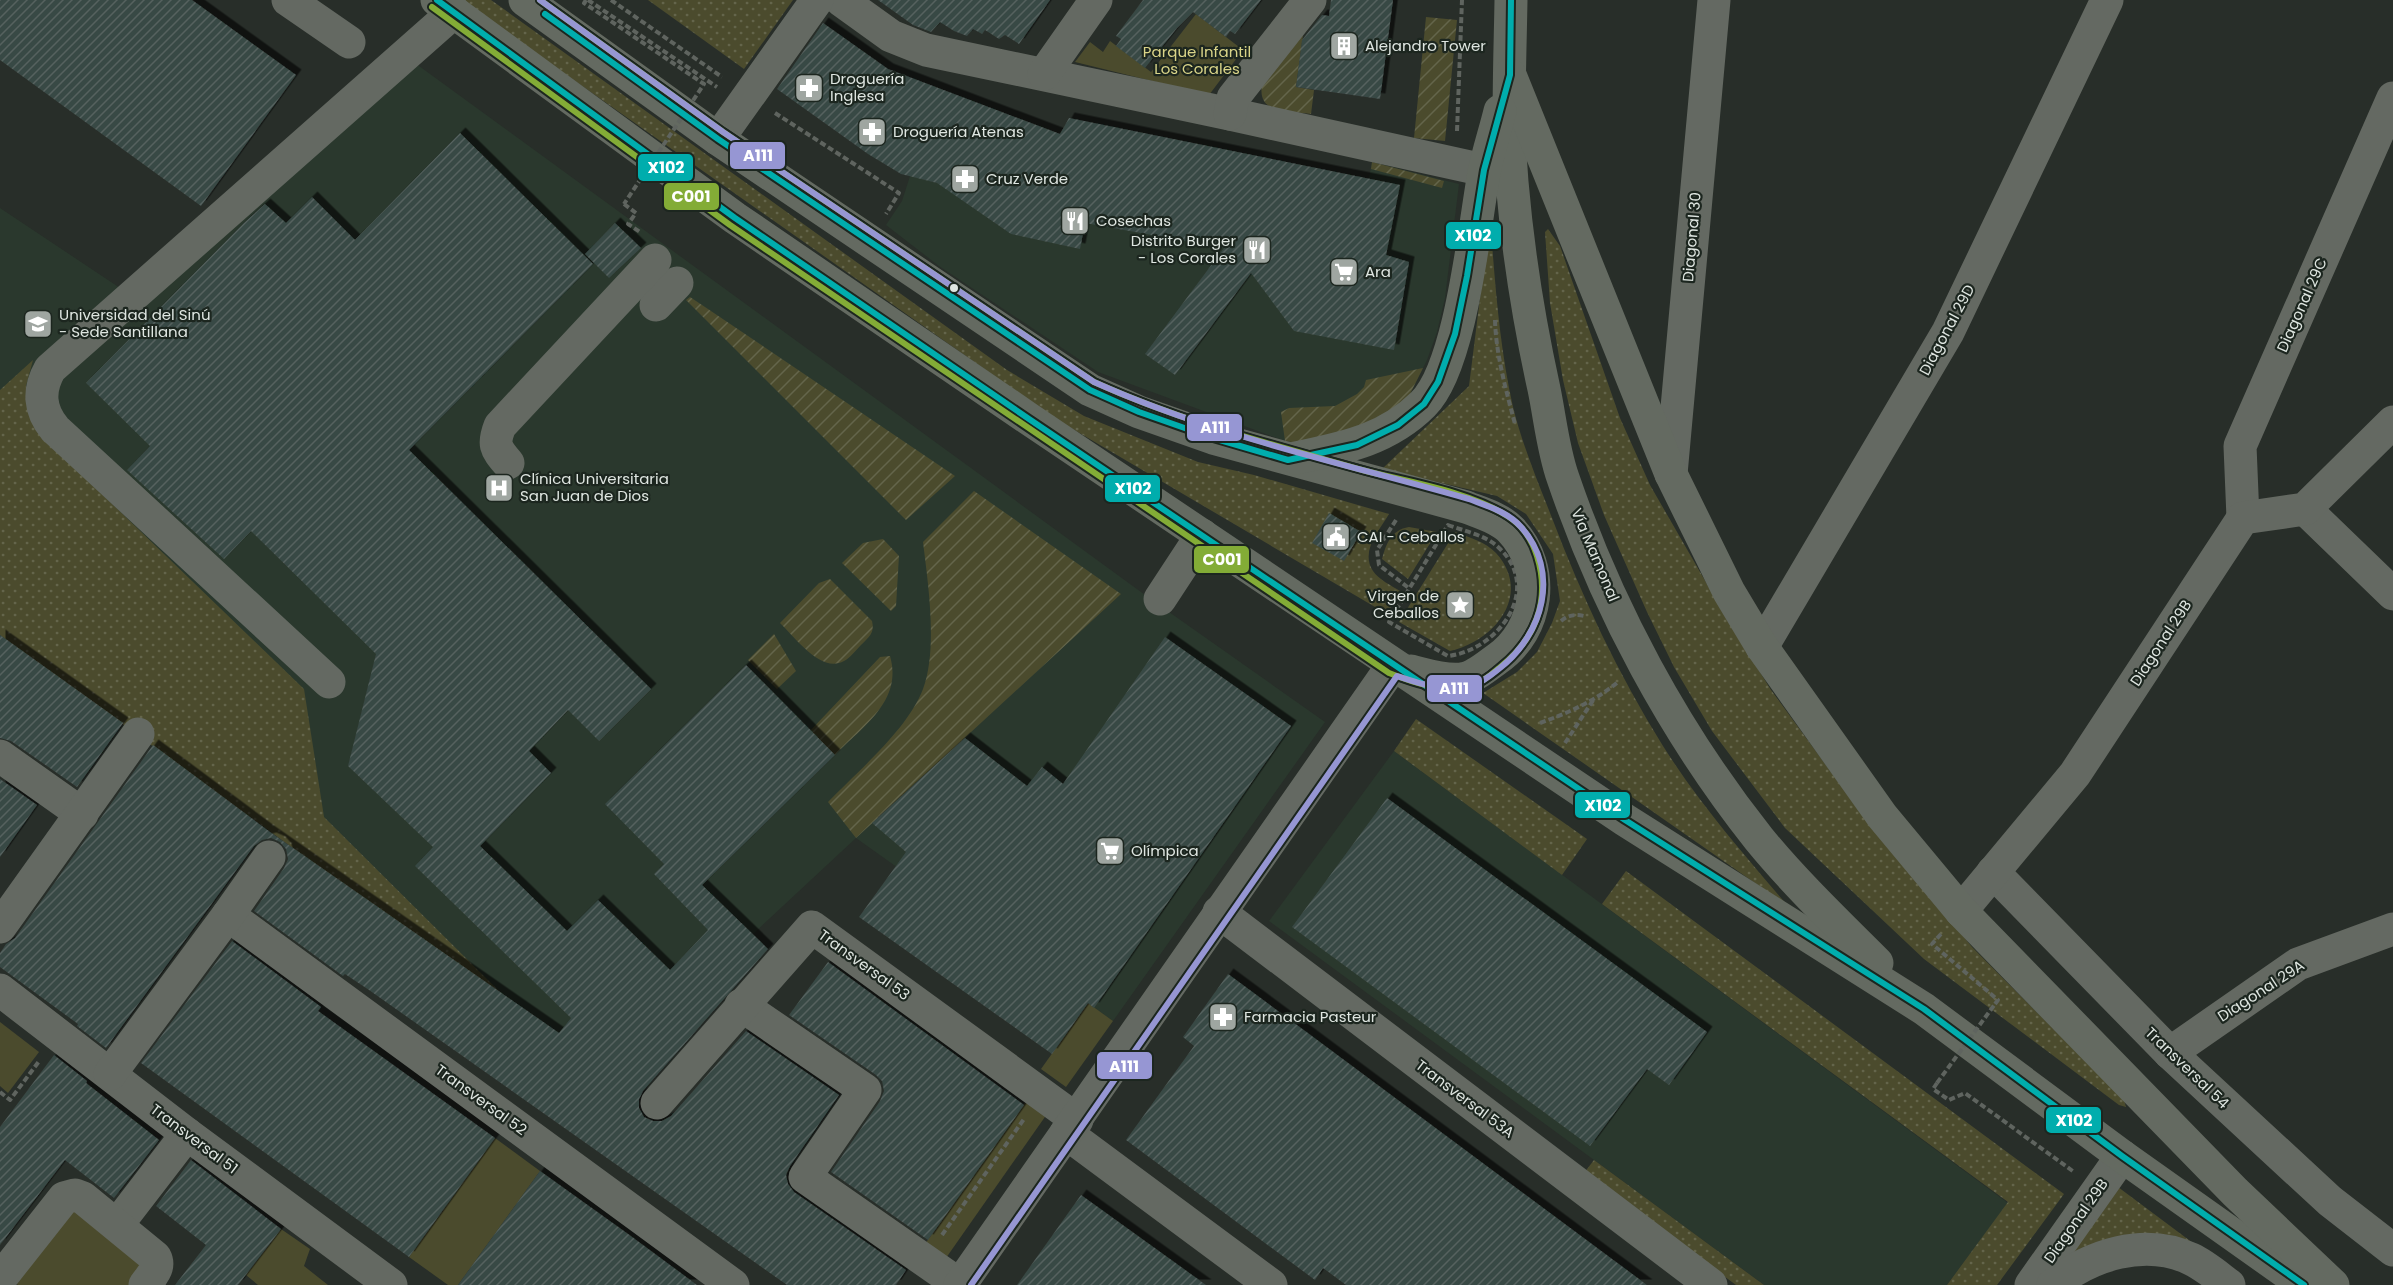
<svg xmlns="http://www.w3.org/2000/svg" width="2393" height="1285" font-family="Poppins,sans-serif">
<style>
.built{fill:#2a382d}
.grass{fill:url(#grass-dots)}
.park{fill:#4b4b2d}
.garden{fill:url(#garden-furrows)}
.building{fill:url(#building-hatch);filter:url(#shadow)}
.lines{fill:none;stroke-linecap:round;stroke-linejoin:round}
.path{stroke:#5f645f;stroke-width:4;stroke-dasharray:6 3;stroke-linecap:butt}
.minor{stroke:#646962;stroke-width:33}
.major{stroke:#646a61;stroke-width:33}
.path-bridge{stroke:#5f645f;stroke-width:4;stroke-dasharray:6 3;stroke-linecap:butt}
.bus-1-casing{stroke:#1c261f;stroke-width:10}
.bus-2-casing{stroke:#1c261f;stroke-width:10}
.bus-3-casing{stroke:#1c261f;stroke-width:10}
.bus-1{stroke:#00adad;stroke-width:6}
.bus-2{stroke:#83ac36;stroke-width:6}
.bus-3{stroke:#9696d3;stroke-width:6}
.bus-dot{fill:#dfe6e1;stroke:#1c261f;stroke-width:2}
.labels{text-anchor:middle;stroke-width:4.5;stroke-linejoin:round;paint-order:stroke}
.poi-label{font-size:15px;fill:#dfe6e1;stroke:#1c261f;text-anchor:start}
.park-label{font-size:15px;fill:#dad589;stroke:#1c261f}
.street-label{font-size:15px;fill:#dfe6e1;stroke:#1c261f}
.line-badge{stroke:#1c261f;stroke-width:2}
.badge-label{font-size:16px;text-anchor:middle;font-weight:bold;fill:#fff}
</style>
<defs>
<pattern id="grass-dots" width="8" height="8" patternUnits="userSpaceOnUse" patternTransform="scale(1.5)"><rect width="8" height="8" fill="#4b4b2d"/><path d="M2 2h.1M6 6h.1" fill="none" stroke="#64654b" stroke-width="1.8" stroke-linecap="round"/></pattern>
<pattern id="garden-furrows" width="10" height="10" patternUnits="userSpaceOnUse" patternTransform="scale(1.5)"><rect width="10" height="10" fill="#4b4b2d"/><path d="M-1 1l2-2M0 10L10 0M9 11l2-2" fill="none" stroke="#64654b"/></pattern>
<pattern id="building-hatch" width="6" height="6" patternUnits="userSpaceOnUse" patternTransform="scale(1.5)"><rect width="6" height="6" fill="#394844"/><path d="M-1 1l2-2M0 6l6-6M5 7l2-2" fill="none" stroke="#55625f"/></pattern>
<filter id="shadow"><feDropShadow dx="5.5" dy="-5.5" stdDeviation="0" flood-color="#0009"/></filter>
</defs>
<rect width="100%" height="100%" fill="#282e29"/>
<!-- built -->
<g class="built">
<polygon points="393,47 1152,600 1325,722 1113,1021 856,838 753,934 728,910 589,1055 301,854 0,635 0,208 120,288"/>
<polygon points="1372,162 1459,184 1445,298 1437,332 1427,360 1409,396 1285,441 1098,372 939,266 886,225 902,201 910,176 1356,249"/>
<polygon points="1394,751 2008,1203 1947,1285 1764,1285 1269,921"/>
</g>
<!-- grass -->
<g class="grass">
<path d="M460 0H491L1007 370 1084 416 1198 462 1254 475 1389 514C1379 531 1360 551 1373 571 1378 579 1392 586 1400 591L1387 614 1054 418Z"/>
<polygon points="648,0 793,0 744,69"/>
<path d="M1490 218C1495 281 1499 345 1513 407 1522 444 1538 482 1552 518 1582 597 1618 674 1663 746 1699 803 1744 855 1788 906L1483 693 1517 672 1537 652 1552 623 1560 601 1553 554 1526 514 1497 496 1382 469 1469 386Z"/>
<polygon points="1548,229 1560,246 1620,418 1650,485 1730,624 1771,690 1850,798 1972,947 2124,1100 2126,1107 2119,1105 1924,959 1785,828 1712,731 1674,667 1647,612 1604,515 1578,443 1563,380 1550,303 1545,232"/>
<polygon points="33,360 26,386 50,444 304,689 324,817 501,993 301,854 0,635 0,390"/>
<path d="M1409 527 1437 532 1408 579 1382 559C1386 544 1391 530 1409 527Z"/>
<path d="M1455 532C1468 537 1486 542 1496 553 1533 594 1495 641 1450 651L1399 622Z"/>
<polygon points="1416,719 1587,839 1562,875 1394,751"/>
<polygon points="1626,871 2064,1194 1997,1285 1947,1285 2008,1202 1602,904"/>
<polygon points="1594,1160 1764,1285 1736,1285 1584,1173"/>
<polygon points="2118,1187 2213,1258 2178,1242 2047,1285"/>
</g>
<!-- park -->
<g class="park">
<polygon points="1196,14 1243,50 1209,95 1075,62 1090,42 1103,52 1110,41 1151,72"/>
<polygon points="1088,1003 1113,1021 1066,1087 1041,1069"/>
<polygon points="0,1022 39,1052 8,1093 0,1086"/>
<polygon points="1027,1100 1047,1114 946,1258 925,1244"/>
<polygon points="495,1138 540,1171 458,1285 448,1285 409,1257"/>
<polygon points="72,1204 153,1267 138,1285 18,1285 12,1281"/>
<polygon points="281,1229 310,1249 304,1266 328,1285 258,1285 246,1275"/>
</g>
<!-- garden -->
<g class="garden">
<path d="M1306 13 1296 87 1314 90 1311 114C1286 110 1254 115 1263 80Z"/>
<polygon points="1426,17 1457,20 1445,141 1414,138"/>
<polygon points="1372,162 1444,181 1442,188 1371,169"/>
<polygon points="690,297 708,309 955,476 906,520 686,300"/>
<polygon points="1423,368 1409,396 1374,423 1298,443 1285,441 1281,412 1289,408 1335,406 1357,394 1364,387 1366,380"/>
<path d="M974 491 1121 594 856 838 828 802C858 771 908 729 923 689 938 649 928 583 923 542Z"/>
<polygon points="883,539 899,556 896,606 891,611 842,563 863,543"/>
<path d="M830 579 872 621C875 633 869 637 861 645 856 650 850 658 844 661 821 674 795 637 780 623L819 583Z"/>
<polygon points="774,634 796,671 777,689 748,660"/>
<path d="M890 656C903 701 863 726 835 755L810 731 880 657Z"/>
</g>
<!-- building -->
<g class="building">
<polygon points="0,0 192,0 296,75 201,206 0,60"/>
<polygon points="878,0 1050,0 1019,44 1005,35 999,39 985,30 982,34 973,29 967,36 954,31 940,22 931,32 913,25"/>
<polygon points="1143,0 1261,0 1235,34 1230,31 1226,37 1193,12 1177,28 1145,68 1116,46 1121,39 1116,36"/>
<polygon points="1331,0 1393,0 1380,99 1296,87 1302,40 1322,15 1329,16"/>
<polygon points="823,23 888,69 1060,134 1069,118 1400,185 1386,255 1409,262 1394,350 1294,331 1251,273 1175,375 1145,354 1224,248 1085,223 1080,249 1011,234 937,183 901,174 868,154 777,89"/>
<polygon points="460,133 593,264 409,450 651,689 599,741 568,710 529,751 551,773 480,846 567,931 598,900 670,970 708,930 654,874 664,864 605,804 746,665 835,755 702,885 768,949 643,1091 639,1099 639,1108 644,1117 653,1121 662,1121 671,1116 746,1031 839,1095 790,1166 786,1175 788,1184 794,1192 906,1270 896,1285 787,1285 369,990 345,974 343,976 254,911 284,868 288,859 286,849 280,842 271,838 262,840 254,846 106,1048 77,1026 78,1024 0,967 0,953 6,944 15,938 153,745 270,832 559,1033 571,1018 415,866 433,847 348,766 376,654 251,531 224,559 127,470 150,446 86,383 244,223 265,204 286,223 312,197 355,240"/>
<polygon points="615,223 641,248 609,278 585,254"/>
<polygon points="1329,513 1361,532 1344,561 1312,543"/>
<polygon points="0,635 123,723 77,787 11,741 0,738"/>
<polygon points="1165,637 1291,726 1094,1008 1088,1003 1052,1054 859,917 906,852 872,823 965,738 1027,786 1042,767 1063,784"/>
<polygon points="0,779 37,805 0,857"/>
<polygon points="1387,798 1707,1032 1669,1085 1647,1069 1590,1146 1292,927"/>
<polygon points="232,941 321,1007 318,1011 495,1138 409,1257 141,1063"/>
<polygon points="828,962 1024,1105 928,1240 831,1172 880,1101 884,1091 882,1081 876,1075 789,1015"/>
<polygon points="1228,974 1305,1031 1647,1285 1346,1285 1323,1268 1315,1280 1126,1140 1194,1046 1183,1037"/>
<polygon points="54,1055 87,1081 86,1083 159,1140 114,1198 65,1160 0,1245 0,1127"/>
<polygon points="191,1160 281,1229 238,1285 175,1285 206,1245 156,1206"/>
<polygon points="540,1171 628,1234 697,1285 458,1285"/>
<polygon points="1081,1195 1206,1285 1017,1285"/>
</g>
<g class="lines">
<!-- path -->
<g class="path">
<polyline points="588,0 717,87"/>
<polyline points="611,0 722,77"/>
<polyline points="775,113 899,193 886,214"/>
<polyline points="1457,131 1462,0"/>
<polyline points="624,204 636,213 628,224 640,232"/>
<path d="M1495 320C1496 355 1506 390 1515 424"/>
<polyline points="1396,520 1377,550 1379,565 1410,589"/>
<path d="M1448 525C1464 531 1485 535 1498 547 1544 588 1499 650 1448 656L1389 622Z"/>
<path d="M1561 621C1568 615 1575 614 1584 616"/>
<path d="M1540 723C1568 713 1595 701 1618 682"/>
<polyline points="1565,743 1594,699"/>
<polyline points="1941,934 1932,944 1998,1000 1995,1004"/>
<polyline points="1937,1083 1933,1089 1949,1100 1965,1093 2074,1172"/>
<polyline points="0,1092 10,1100 40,1060"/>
<polyline points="942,1235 1024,1119"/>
</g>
<!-- minor -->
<g class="minor">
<polyline points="288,0 349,42"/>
<polyline points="841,0 891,36 926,50 1230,114 1484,170 1510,179"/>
<polyline points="1044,74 1096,0"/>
<polyline points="1230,114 1233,98 1310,0"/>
<polyline points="718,139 817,0"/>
<polyline points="656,305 677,283"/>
<path d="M508 463C495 448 493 444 500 426L655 260"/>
<polyline points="1671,474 1714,0"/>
<polyline points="2305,509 2393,594"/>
<polyline points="2243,518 2240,446 2393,98"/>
<polyline points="1160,599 1202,535"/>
<polyline points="1762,647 1948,332 2107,0"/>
<path d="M329 682 55 429C39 410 38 390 50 369L454 12"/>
<polyline points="0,756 82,814"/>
<polyline points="1993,872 2170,1053 2330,1201 2393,1250"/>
<polyline points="1961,911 2075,774 2243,518 2305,509 2393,422"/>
<polyline points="1219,912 1711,1285"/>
<polyline points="228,915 733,1285"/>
<polyline points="0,927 138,734"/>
<polyline points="0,990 187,1134 391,1285"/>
<polyline points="741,1005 865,1090 805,1177 960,1285"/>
<polyline points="2170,1053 2298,964 2393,929"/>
<polyline points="110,1074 228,915 269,857"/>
<polyline points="657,1103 812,927 1077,1120"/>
<polyline points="1066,1133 1271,1285"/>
<polyline points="117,1225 187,1134"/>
<path d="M0 1279 64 1198 75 1195 83 1198 155 1257C161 1268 151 1276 145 1285"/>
<polyline points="960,1285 1393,665"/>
<polyline points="2031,1285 2122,1156"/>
<path d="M2053 1285C2090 1255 2145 1237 2191 1259 2204 1265 2217 1276 2229 1285"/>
</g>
<!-- major -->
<g class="major">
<polyline points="437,0 735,218 1029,419 1625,820 1924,1009 2122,1156 2304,1285"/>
<path d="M525 0 718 139 1090 390 1139 412 1213 438 1466 507C1481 513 1500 518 1511 530 1547 568 1539 630 1497 659 1487 666 1474 678 1461 679 1445 681 1427 675 1411 671"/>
<path d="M1511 0C1510 60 1507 122 1512 182 1518 252 1529 321 1544 389 1550 418 1553 450 1563 478 1607 607 1674 732 1759 839 1795 883 1837 923 1877 963"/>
<polyline points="1510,75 1671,474 1729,592 1762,647 1882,816 1961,911 2235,1192 2333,1285"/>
<path d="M1296 458C1343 448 1387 440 1423 404 1461 367 1474 228 1484 173 1488 152 1495 132 1500 111"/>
</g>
<!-- path-bridge -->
<g class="path-bridge">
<polyline points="586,0 584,3 704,84 624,204"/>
<polyline points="1937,1083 1995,1004"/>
</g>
<!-- bus-1 casing -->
<g class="bus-1-casing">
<g id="bus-1">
<polyline points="437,0 735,218 1029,419 1625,820 1924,1009 2122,1156 2304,1285"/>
<polyline points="545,14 718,139 1090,390 1139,412 1213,438 1288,460 1357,445 1398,425 1424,404 1438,382 1455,334 1467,276 1484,170 1510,75 1511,0"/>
</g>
</g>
<!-- bus-2 casing -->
<g class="bus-2-casing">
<path id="bus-2" d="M432 7 730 225 1389 673C1412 682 1443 693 1468 687 1480 684 1490 676 1499 668 1535 640 1551 601 1537 556 1532 540 1523 526 1509 517 1471 492 1410 482 1366 471 1274 445 1182 422 1094 382L723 132 540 0"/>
</g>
<!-- bus-3 casing -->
<g class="bus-3-casing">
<path id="bus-3" d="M540 0 723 132 1094 382C1214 436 1343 463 1469 499 1487 506 1508 512 1521 527 1561 572 1543 634 1500 668 1489 677 1477 686 1464 688 1441 691 1418 683 1397 676L971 1285"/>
</g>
<!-- bus-1 -->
<use href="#bus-1" class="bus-1"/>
<!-- bus-2 -->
<use href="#bus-2" class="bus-2"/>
<!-- bus-3 -->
<use href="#bus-3" class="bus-3"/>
</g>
<!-- icons -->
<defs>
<g id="building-square" transform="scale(1.5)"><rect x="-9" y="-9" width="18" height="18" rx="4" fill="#9fa6a1" stroke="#1c261f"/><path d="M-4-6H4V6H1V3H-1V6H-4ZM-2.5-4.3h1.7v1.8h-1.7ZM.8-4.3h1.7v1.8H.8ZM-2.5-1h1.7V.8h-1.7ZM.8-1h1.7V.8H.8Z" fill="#fff"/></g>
<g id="pharmacy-square" transform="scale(1.5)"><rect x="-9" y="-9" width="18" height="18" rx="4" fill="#9fa6a1" stroke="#1c261f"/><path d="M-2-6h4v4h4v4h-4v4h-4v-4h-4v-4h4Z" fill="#fff"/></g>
<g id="restaurant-square" transform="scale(1.5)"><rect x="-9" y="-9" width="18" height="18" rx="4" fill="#9fa6a1" stroke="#1c261f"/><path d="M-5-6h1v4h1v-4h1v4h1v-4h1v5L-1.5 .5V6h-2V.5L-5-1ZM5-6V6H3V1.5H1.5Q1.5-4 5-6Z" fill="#fff"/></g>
<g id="supermarket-square" transform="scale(1.5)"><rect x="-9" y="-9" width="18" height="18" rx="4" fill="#9fa6a1" stroke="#1c261f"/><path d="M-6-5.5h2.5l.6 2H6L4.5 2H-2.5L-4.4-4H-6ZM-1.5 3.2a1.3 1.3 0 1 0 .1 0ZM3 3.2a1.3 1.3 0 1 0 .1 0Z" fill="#fff"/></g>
<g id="university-square" transform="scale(1.5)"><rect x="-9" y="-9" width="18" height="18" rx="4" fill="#9fa6a1" stroke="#1c261f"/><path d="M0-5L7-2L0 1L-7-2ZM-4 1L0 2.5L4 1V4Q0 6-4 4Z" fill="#fff"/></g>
<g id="hospital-square" transform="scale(1.5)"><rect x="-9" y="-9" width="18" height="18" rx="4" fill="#9fa6a1" stroke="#1c261f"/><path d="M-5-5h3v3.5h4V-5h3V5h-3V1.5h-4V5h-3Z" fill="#fff"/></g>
<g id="civic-square" transform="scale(1.5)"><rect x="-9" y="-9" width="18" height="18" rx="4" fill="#9fa6a1" stroke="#1c261f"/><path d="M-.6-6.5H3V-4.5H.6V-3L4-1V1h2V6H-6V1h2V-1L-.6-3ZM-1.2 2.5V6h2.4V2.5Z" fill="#fff"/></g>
<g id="sight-square" transform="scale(1.5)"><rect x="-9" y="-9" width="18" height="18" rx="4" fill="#9fa6a1" stroke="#1c261f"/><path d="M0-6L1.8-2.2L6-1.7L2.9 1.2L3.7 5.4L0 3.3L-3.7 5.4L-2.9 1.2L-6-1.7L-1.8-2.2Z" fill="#fff"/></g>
</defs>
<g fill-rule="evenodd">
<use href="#building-square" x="1344" y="46"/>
<use href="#pharmacy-square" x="809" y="88"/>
<use href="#pharmacy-square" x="872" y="132"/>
<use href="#pharmacy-square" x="965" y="179"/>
<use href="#restaurant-square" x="1075" y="221"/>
<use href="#restaurant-square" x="1257" y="250"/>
<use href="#supermarket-square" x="1344" y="272"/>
<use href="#university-square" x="38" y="324"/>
<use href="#hospital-square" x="499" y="488"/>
<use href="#civic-square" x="1336" y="537"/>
<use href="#sight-square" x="1460" y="605"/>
<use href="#supermarket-square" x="1110" y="851"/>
<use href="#pharmacy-square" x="1223" y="1017"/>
</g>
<!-- markers -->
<circle class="bus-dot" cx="954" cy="288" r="5"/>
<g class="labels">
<!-- poi labels -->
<g class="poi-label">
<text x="1365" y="51">Alejandro Tower</text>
<text x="830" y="84">Droguería<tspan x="830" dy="17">Inglesa</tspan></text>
<text x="893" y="137">Droguería Atenas</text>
<text x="986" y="184">Cruz Verde</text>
<text x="1096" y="226">Cosechas</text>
<text x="1236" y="246" text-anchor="end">Distrito Burger<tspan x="1236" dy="17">- Los Corales</tspan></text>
<text x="1365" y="277">Ara</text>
<text x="59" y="320">Universidad del Sinú<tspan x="59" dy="17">- Sede Santillana</tspan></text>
<text x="520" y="484">Clínica Universitaria<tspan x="520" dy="17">San Juan de Dios</tspan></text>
<text x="1357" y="542">CAI - Ceballos</text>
<text x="1439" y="601" text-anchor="end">Virgen de<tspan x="1439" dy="17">Ceballos</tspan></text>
<text x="1131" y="856">Olímpica</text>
<text x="1244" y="1022">Farmacia Pasteur</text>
</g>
<!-- park labels -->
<g class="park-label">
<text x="1197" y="57">Parque Infantil<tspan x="1197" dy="17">Los Corales</tspan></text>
</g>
<!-- street labels -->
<g class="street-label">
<text transform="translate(1692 237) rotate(-85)" y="5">Diagonal 30</text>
<text transform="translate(2302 305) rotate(-66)" y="5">Diagonal 29C</text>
<text transform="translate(1947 330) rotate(-62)" y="5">Diagonal 29D</text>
<text transform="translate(1595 555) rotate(67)" y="5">Vía Mamonal</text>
<text transform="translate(2161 643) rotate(-57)" y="5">Diagonal 29B</text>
<text transform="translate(864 965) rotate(36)" y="5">Transversal 53</text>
<text transform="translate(2261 991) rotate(-33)" y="5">Diagonal 29A</text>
<text transform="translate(2187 1068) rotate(44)" y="5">Transversal 54</text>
<text transform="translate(1465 1099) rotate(37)" y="5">Transversal 53A</text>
<text transform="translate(481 1100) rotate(36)" y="5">Transversal 52</text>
<text transform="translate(194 1139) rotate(37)" y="5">Transversal 51</text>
<text transform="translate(2076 1221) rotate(-55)" y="5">Diagonal 29B</text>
</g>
</g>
<g class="line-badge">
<rect x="729" y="141" width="57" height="29" rx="6" fill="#9696d3"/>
<rect x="637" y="153" width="57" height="29" rx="6" fill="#00adad"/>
<rect x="663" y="182" width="57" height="29" rx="6" fill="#83ac36"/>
<rect x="1445" y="221" width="57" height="29" rx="6" fill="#00adad"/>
<rect x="1186" y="413" width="57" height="29" rx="6" fill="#9696d3"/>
<rect x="1104" y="474" width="57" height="29" rx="6" fill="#00adad"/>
<rect x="1193" y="545" width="57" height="29" rx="6" fill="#83ac36"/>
<rect x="1426" y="674" width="57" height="29" rx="6" fill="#9696d3"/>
<rect x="1574" y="791" width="57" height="28" rx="6" fill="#00adad"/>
<rect x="1096" y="1051" width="57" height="29" rx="6" fill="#9696d3"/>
<rect x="2045" y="1106" width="57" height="28" rx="6" fill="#00adad"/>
</g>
<g class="badge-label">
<text x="758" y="161">A111</text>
<text x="666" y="173">X102</text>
<text x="691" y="202">C001</text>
<text x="1473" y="241">X102</text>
<text x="1215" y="433">A111</text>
<text x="1133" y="494">X102</text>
<text x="1222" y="565">C001</text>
<text x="1454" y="694">A111</text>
<text x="1603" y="811">X102</text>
<text x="1124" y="1072">A111</text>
<text x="2074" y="1126">X102</text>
</g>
</svg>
